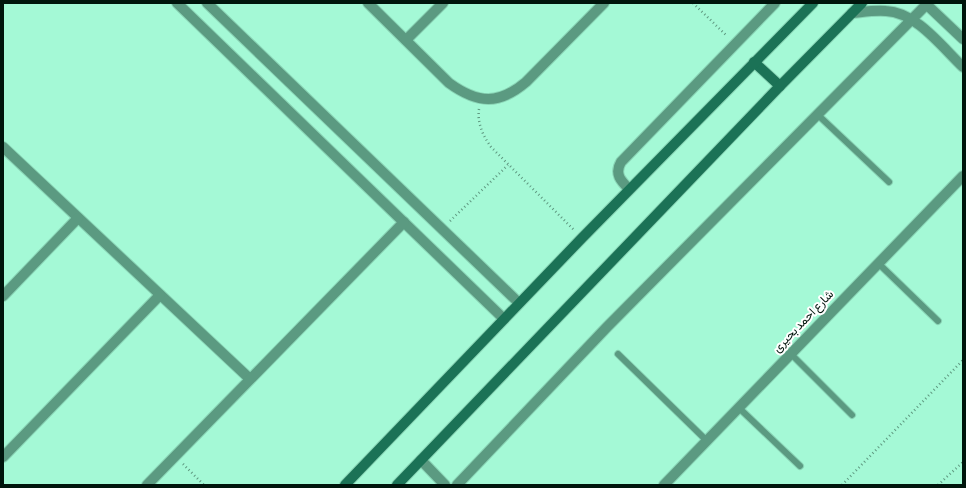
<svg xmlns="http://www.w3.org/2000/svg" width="966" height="488" font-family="'Asap Condensed',Vazirmatn,sans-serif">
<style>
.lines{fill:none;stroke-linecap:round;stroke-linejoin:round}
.lane-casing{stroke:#8ad5b6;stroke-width:8}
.street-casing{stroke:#8ad5b6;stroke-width:12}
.secondary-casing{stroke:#8ad5b6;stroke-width:12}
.path{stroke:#5f9981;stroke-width:2.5;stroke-dasharray:1 3;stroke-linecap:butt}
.lane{stroke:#5b9a81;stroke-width:6}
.street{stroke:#5b9a81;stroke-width:10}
.secondary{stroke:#1b7256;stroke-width:10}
.labels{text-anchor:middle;stroke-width:4;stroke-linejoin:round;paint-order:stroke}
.street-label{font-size:12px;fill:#00150c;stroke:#fff}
</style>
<rect width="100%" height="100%" fill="#a4f9d6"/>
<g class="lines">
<!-- lane casing -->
<g class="lane-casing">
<g id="lane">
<polyline points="818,115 889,182"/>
<polyline points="878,263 938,321"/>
<polyline points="790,353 852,415"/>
<polyline points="618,354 706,440"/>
<polyline points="738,407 800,466"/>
</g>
</g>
<!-- street casing -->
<g class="street-casing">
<g id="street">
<polyline points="177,3 504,319"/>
<polyline points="207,3 519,303"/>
<path d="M368 3 449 83C478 104 499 105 526 82L604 3"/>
<polyline points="925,3 963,39"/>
<path d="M852 13C863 12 875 10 886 11 916 12 942 47 963 67"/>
<polyline points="406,40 443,3"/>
<polyline points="3,147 250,379"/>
<path d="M629 189C621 181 614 174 621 162L775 3"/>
<polyline points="3,296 78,218"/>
<polyline points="3,457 160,295"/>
<polyline points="421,460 445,485"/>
<polyline points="147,485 404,222"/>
<polyline points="457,485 607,327 928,3"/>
<polyline points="664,485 963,176"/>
</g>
</g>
<!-- secondary casing -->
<g class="secondary-casing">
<g id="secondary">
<polyline points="754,62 780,86"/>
<polyline points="345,485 582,238 813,3"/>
<polyline points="397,485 780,86 862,3"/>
</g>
</g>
<!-- path -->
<g class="path">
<polyline points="693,3 727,36"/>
<path d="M479 109C477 123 483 136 491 147L574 230"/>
<polyline points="450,221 508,165"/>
<polyline points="183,464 204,485"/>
<polyline points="842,485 963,360"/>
<polyline points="938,485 963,462"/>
</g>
<!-- lane -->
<use href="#lane" class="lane"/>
<!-- street -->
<use href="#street" class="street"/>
<!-- secondary -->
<use href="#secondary" class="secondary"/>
</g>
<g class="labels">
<!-- street labels -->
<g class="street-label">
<text transform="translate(803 321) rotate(-46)" y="4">شارع احمد بحيرى</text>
</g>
</g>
<!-- border -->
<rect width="966" height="488" fill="none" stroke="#00150c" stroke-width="8"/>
</svg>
